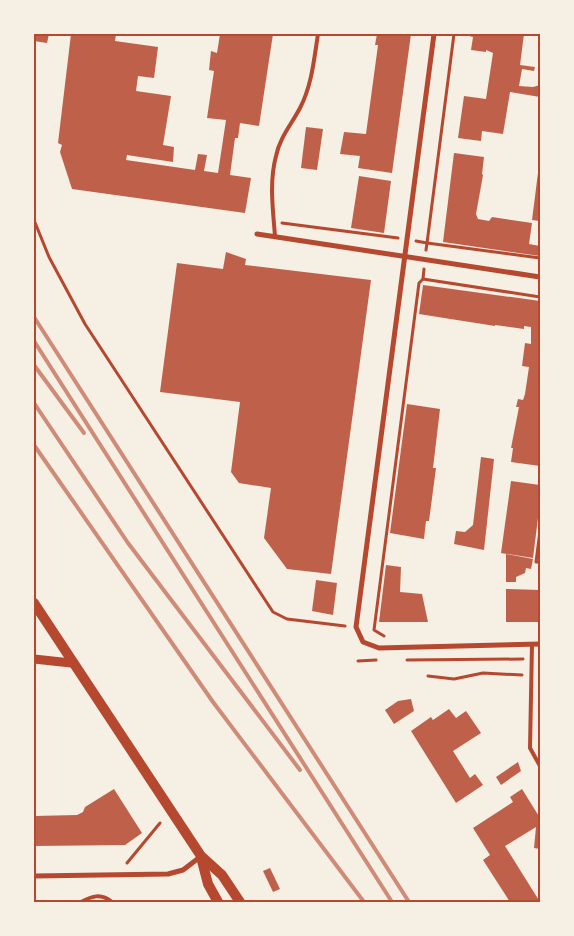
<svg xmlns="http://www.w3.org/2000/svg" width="574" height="936" font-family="'Noto Sans',sans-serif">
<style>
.building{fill:#bf614a}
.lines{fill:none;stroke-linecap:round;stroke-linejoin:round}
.path{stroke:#b5482f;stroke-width:3}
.service{stroke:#b5482f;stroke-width:4}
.minor{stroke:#b5482f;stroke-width:5}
.tertiary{stroke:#b5482f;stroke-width:9}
.secondary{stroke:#b5482f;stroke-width:10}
.rail{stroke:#cf8b77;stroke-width:4}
.neatline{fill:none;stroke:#b5482f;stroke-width:2}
</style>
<rect width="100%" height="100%" fill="#f6efe4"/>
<!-- building -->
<g class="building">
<polygon points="34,34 49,34 47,43 34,41"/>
<polygon points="71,34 116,34 115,41 158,47 154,78 138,76 136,91 171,96 163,145 174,147 173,162 127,155 126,160 195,170 198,154 207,155 204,171 218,173 226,120 207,118 214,71 209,70 211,51 217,53 220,34 273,34 259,126 240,123 238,138 235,138 230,175 251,178 245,213 72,189 60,152 62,145 58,143"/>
<polygon points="377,34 411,34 392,173 358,168 360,156 340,154 344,132 366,134 378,45 375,45"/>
<polygon points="469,34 524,34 520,65 535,67 534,71 522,69 519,86 533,87 540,85 540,97 510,92 503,134 482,131 481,141 458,138 464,96 486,99 493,53 486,50 486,52 471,50 473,37 469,36"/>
<polygon points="306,127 323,129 317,170 301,168"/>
<polygon points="454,153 484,157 482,174 483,175 476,214 478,219 489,221 492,217 532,223 529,244 540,246 540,256 443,242"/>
<polygon points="539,165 540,165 540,221 532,220"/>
<polygon points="359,176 391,181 384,233 351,228"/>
<polygon points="226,252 246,259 245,265 371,280 331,574 287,569 264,538 271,488 239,483 231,472 240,402 160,392 177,263 223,269"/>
<polygon points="423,285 540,301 540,466 511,462 513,448 511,448 519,407 516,407 518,399 523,400 525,394 529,367 522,366 525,343 531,344 531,327 524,326 524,329 495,325 495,326 419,314"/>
<polygon points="407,404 440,409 433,468 436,468 429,521 426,521 424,539 390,533"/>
<polygon points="481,457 494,459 484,550 454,544 456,531 465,532 473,525"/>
<polygon points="511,481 540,485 540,502 533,558 501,553"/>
<polygon points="506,554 533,559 531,569 526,568 525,573 516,577 516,582 506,582"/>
<polygon points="386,565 401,567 400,592 422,594 428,622 379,622"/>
<polygon points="316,580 337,583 333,615 312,611"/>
<polygon points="506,589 540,590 540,622 506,622"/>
<polygon points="411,699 414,711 394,724 385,710 398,701"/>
<polygon points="449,709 456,718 466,711 481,733 453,751 470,778 475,774 483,785 456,803 411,731 431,717 433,720"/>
<polygon points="518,762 521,771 501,785 496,777"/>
<polygon points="114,789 142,833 125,845 34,846 34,816 77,815 83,812 85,807"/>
<polygon points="522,789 540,818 540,849 534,848 536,827 505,846 540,902 510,902 483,860 490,855 473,828 513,802 510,797"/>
<polygon points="270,868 280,889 273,892 263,871"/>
</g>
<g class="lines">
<!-- path -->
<g class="path">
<polyline points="34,220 49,257 85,324 273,612 287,619 345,626"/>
<polyline points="282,223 398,238"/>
<polyline points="416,241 427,243 454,34"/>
<polyline points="426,250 427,243 540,258"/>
<polyline points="424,269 423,279 540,297"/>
<polyline points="540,531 536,562 540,562"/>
<polyline points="384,636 374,630 419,283 423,279"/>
<polyline points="407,660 523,659"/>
<polyline points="358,661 376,660"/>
<polyline points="428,676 454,679 483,673 522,675"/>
<polyline points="127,863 160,823"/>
</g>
<!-- service -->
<g class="service">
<path d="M275 236C273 210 269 182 276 156 280 137 291 125 300 108 312 85 314 59 318 34"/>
<polyline points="532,644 530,748 540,766"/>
<path d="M81 902C92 896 101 893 112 902"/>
</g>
<!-- minor -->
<g class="minor">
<polyline points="434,34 356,627 363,642 379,648 540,644"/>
<polyline points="257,234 540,277"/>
<polyline points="34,876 168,874 183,870 200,857"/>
</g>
<!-- tertiary -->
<polyline class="tertiary" points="34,659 71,663"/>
<!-- secondary -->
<g class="secondary">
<polyline points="34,603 201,856 222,875 240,902"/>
<polyline points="201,857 208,884 218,902"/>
</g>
<!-- rail -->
<g class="rail">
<polyline points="34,317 409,902"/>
<polyline points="34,341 392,902"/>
<polyline points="34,365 84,433"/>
<polyline points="34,403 128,543 300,770"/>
<polyline points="34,445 213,702 364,902"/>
</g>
</g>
<!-- border -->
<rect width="574" height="936" fill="none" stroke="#f6efe4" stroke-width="70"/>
<rect x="35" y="35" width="504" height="866" class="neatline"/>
</svg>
